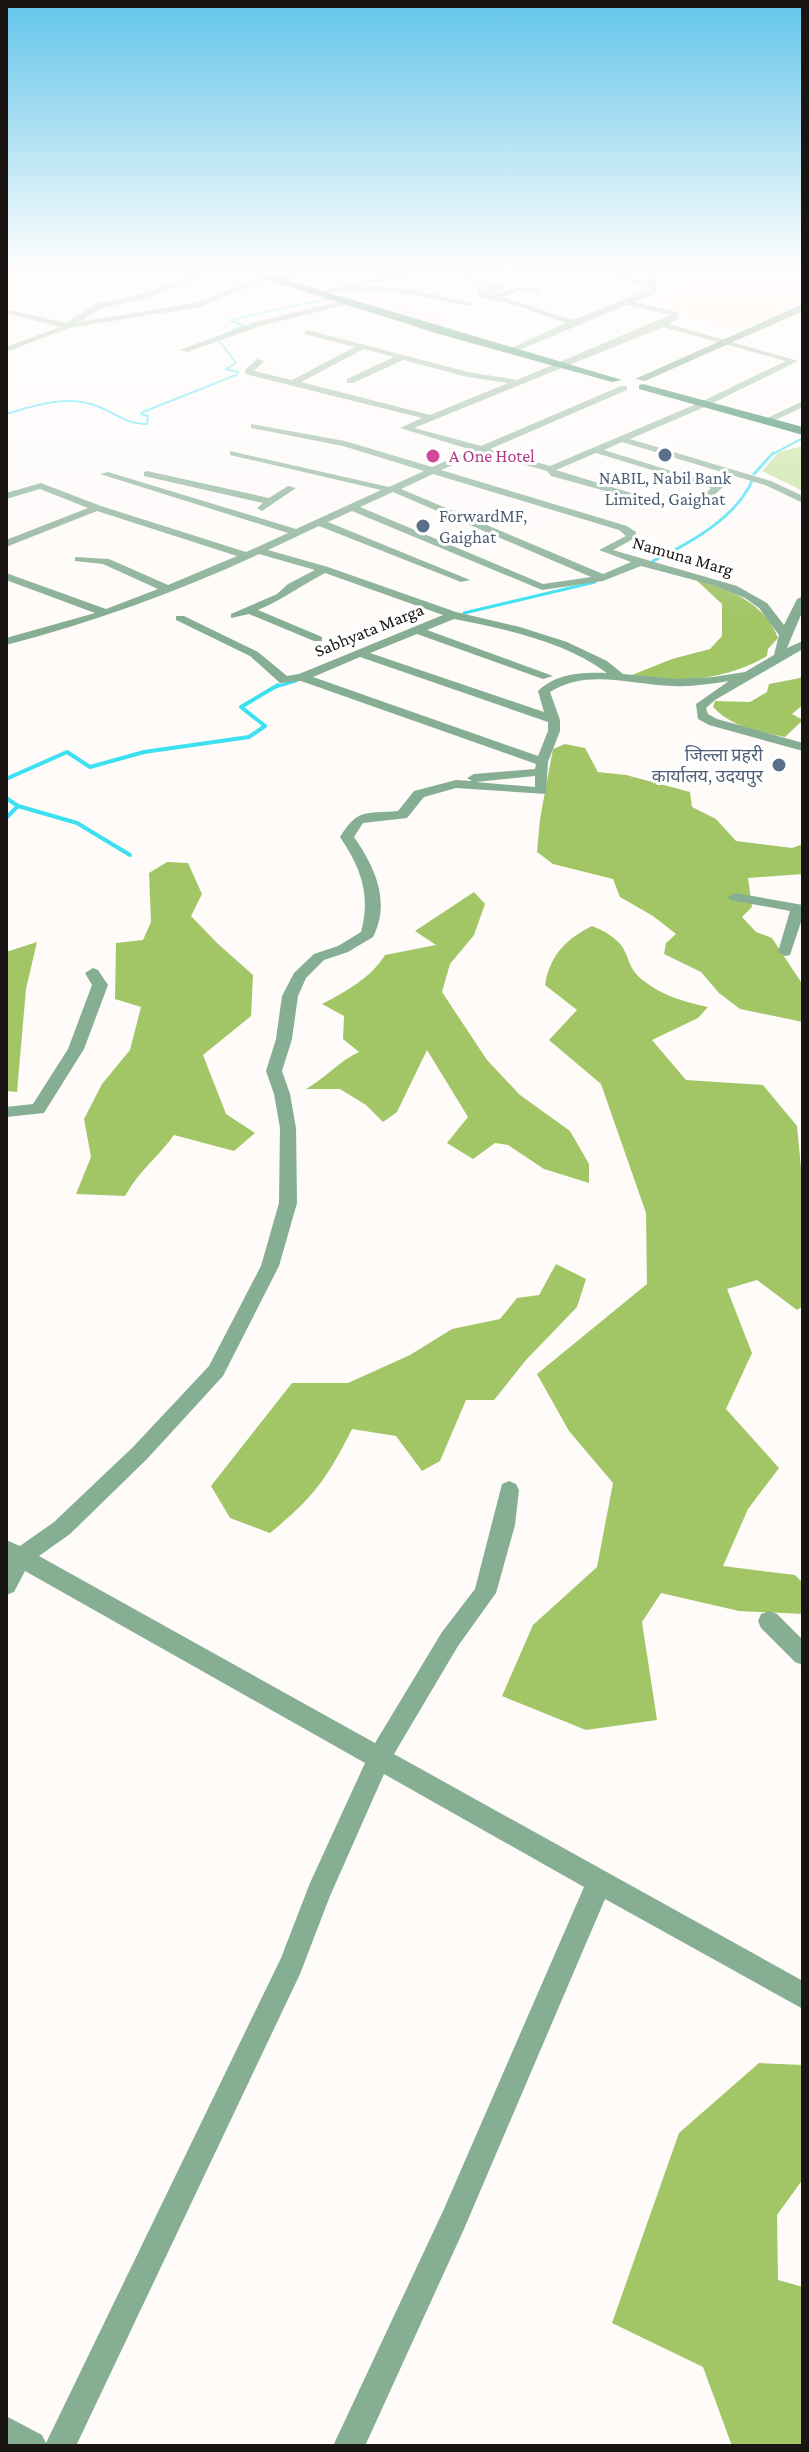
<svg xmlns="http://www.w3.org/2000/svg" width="809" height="2452" font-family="'Crimson Pro','Noto Sans Devanagari',serif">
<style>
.commercial{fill:#feecf6}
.education{fill:#fdeee8}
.green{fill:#c2e096}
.forest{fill:#a2c666}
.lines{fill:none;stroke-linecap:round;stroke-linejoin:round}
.stream-far2{stroke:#3de0f0;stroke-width:2}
.stream-far1{stroke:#3de0f0;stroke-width:3}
.stream{stroke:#3de0f0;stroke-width:4}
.street{fill:#86ae93;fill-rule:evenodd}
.secondary{fill:#498861;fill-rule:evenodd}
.primary{fill:#0b6c3e;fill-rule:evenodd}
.service-dot{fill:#5c6f8a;stroke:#fff;stroke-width:3}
.hotel-dot{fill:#d1479c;stroke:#fff;stroke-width:3}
.labels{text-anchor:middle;stroke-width:6;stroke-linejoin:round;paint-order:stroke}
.far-hotel-label{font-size:18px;fill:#b23c85;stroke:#fff;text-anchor:start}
.far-service-label{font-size:18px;fill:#4e5e75;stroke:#fff}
.far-street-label{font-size:18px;fill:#1a1412;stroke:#fff}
</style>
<rect width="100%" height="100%" fill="#fefbf9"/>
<!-- commercial -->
<polygon class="commercial" points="369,295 455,322 437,328 351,300"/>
<!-- education -->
<polygon class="education" points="727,272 803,273 803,302 736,328 686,316 687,312 657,304 678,296 672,294"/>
<!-- green -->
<polygon class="green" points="803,446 803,491 762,471 779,452"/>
<!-- forest -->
<g class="forest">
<path d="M694 578C728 590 764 601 778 638L768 649 767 656C721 682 686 680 635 678L632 675 672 659 710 649 722 636V604Z"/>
<path d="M803 675V705L792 714 803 720 785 737C759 731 731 727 713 707L715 701 750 702 767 692 769 684 800 678Z"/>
<polygon points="565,744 585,748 598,772 626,775 690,792 692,807 716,819 736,841 792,848 803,844 803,874 748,878 752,907 742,917 756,932 772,938 803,985 803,1022 740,1009 719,993 701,972 664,954 666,943 676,934 653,916 620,897 613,879 553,864 537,852 540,819 553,749"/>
<path d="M167 862 188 863 202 894 191 916 217 943 253 975 251 1016 203 1055 226 1114 255 1133 234 1151 174 1135C158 1157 138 1172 125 1196L76 1194 91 1157 84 1119 102 1084 130 1050 141 1007 115 999 116 943 143 940 151 922 149 873Z"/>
<path d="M474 892 485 904 474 935 450 964 442 992 487 1060 520 1095 570 1131 589 1164V1183L544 1169 508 1145 495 1143 473 1159 447 1143 468 1117 427 1050 397 1112 383 1122 366 1105 340 1089H306C326 1078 339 1061 359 1052L343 1039 344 1016 322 1004C345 992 371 978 385 955L436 945 415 931Z"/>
<path d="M592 926C603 930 617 938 623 948 629 958 629 967 638 976 657 994 684 1002 708 1007L698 1018 652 1040 686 1080 763 1085 797 1126 803 1189V1306L797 1310 757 1280 727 1289 752 1353 726 1409 779 1468 748 1509 723 1566 795 1575 803 1583V1614L739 1611 661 1593 642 1622 657 1720 586 1730 502 1696 533 1625 597 1567 613 1483 569 1431 537 1374 647 1284 646 1213 601 1084 549 1040 577 1010 545 985C550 955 566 939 592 926Z"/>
<polygon points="37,942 26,989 17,1092 6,1091 6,952"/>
<path d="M556 1264 586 1279 577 1307 526 1360 494 1400H466L440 1461 422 1471 396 1436 352 1429C327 1479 313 1498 270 1533L230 1518 211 1486 292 1383H348L410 1355 452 1329 500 1319 517 1298 539 1295Z"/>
<polygon points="759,2063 803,2065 803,2179 777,2215 778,2280 803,2287 803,2446 732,2446 703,2367 612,2323 679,2133"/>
</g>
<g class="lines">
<!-- stream-far2 -->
<g class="stream-far2">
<polyline points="455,272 463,275 477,272"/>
<polyline points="401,277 455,272"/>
<polyline points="233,330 244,326 230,320 331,298"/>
<path d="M6 414C34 406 65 395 94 405 113 411 126 425 147 424L148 416 141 414 143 412 236 375 238 372 226 369 236 363 216 337"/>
<polyline points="771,455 803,438"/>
</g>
<!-- stream-far1 -->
<g class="stream-far1">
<polyline points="754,474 773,453"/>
<path d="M653 561C688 544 735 519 752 481"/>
<polyline points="464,613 595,582"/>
<polyline points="275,687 296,681"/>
</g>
<!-- stream -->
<g class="stream">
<polyline points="6,779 67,752 90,767 144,752 249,737 265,726 241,707 278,685"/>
<polyline points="6,798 18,806 6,818"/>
<polyline points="18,806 77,823 130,855"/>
</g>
<!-- street -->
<g class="street">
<polygon points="116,272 128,272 112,278 108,276"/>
<polygon points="204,272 216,272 146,298 102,308 79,322 194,303 264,276 271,278 199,307 69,328 6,352 6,347 60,327 6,313 6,309 66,323 96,304 141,294"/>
<polygon points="297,272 309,272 280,283 273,281"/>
<path d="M410 272H433L361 285 414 290 474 304 470 306C420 296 370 283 320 295L316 293 380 276Z"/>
<path d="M605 272H616L649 284 644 272H652L658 288 655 294 634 302 677 312 679 318 669 324 798 361 707 406 630 439 771 481 803 496V503L765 485 622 442 604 450 723 487 711 498H705L703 496 711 488 596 453 556 470 664 503V507L551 476 547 471 482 453 441 470 627 526 636 532 635 538 613 550 737 586 767 603 784 625 797 599 803 596V610L787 648 803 641V649L715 700 706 708 708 714 717 719 803 743V751L709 725 698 719 696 704 729 681C710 684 691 687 673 686 632 685 587 668 550 692L560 720V731L548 762 546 794 456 788 424 797 407 818 363 823 354 837C375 867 391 902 373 937L348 952 324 960 306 978 298 996 292 1039 282 1071 290 1094 296 1128 297 1203 279 1266 223 1376 147 1459 70 1534 39 1556 375 1743 442 1632 475 1589 502 1484 509 1481 516 1484 519 1490 515 1525 496 1593 458 1646 394 1754 803 1981V2009L605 1899 464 2229 365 2446H333L444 2209 584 1887 384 1774 330 1896 300 1974 76 2446H6V2416L42 2435 46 2443 281 1958 310 1883 365 1763 25 1571 14 1592 6 1595V1540L20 1546 54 1522 133 1447 209 1366 261 1266 279 1203 280 1128 274 1094 266 1071 276 1039 282 996 294 973 314 954 338 946 361 932C371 895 361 868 340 837 358 808 365 814 398 811L414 791 456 780 472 781 467 778 474 774 535 769 536 764 301 681 280 683 250 656 176 620V616H184L258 652 287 676 299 674 443 615 325 573C302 585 282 600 258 610L322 637V641H314L249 614 231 618V614L277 594 288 584 315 570 259 554C177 592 94 622 6 645V638L95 613 6 580V573L106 609 158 589 103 564 75 561V557L109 559 168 585 237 556 97 511 6 547V540L88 508 40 489 6 499V493L41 483 101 506 246 552 288 533 100 474 108 472 296 529 381 490 230 455V451L389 487 424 471 343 446 251 428V424L345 441 432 467 472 450 400 428 422 418 245 374V370L257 359 264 361 254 371 292 380 355 347 304 334 307 330 468 372 517 380 670 315 627 305 514 352 511 348 566 323 518 306 478 296V292L492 287 463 279V275L502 285V289L489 294C510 295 514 282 540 289L537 293 523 289 503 297 573 320 650 289ZM663 327 786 361 701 402 550 466 490 449 627 390V386H621L481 446 414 428ZM364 349 394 357 347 379V383H353L403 360 468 377 508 383 430 415 301 382ZM433 474 619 530 626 536 599 550 631 562 603 574 401 489ZM393 492 591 577 543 584 360 507ZM352 511 542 590 603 581 641 566 713 585 745 598 759 608 779 635 774 655 745 672 713 677 676 679 623 674 607 661 567 642 520 627 456 612 328 567 268 550 319 526 461 582 470 580 328 522ZM454 619C505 629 564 641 607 673 582 672 557 673 538 691L544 712 370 653 417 634 543 679 553 676 427 630ZM360 657 548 722V731L538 756 313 677ZM535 776V787L476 782Z"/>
<polygon points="350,299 353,303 261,326 187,352 180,350 255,322"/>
<polygon points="803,401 803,407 769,423 761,421"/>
<polygon points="147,471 269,498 288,486 296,488 262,511 257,508 263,503 144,476 144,472"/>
<polygon points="735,893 803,905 803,916 790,955 785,956 778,952 790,911 730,900 728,897"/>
<polygon points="93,968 98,970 108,985 84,1049 44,1113 6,1117 6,1107 33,1104 68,1049 92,985 85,973"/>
<polygon points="769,1611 777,1614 803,1640 803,1665 795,1662 761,1628 758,1621 761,1614"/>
</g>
<!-- secondary -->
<polygon class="secondary" points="803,304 803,311 645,381 635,379"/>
<!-- primary -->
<g class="primary">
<polygon points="243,272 259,272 622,380 612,382 439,334"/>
<polygon points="643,384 803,427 803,435 639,389 639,385"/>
</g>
</g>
<!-- sky -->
<linearGradient id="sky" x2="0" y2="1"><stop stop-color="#63c6eb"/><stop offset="0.44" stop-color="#fffdfc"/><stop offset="1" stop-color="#fffdfc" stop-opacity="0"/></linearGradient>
<rect width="809" height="615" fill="url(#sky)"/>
<!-- markers -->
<g class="service-dot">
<circle cx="665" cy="455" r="8"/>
<circle cx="423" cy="526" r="8"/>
<circle cx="779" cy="765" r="8"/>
</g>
<circle class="hotel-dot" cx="433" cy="456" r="8"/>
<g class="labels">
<!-- far-hotel labels -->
<g class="far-hotel-label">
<text x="449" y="462">A One Hotel</text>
</g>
<!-- far-service labels -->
<g class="far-service-label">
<text x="665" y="484">NABIL, Nabil Bank<tspan x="665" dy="21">Limited, Gaighat</tspan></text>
<text x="439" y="522" text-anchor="start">ForwardMF,<tspan x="439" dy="21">Gaighat</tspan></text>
<text x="763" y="761" text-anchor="end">जिल्ला प्रहरी<tspan x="763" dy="21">कार्यालय, उदयपुर</tspan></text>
</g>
<!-- far-street labels -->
<g class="far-street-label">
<text transform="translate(683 556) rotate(16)" y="6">Namuna Marg</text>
<text transform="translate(369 630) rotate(-22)" y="6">Sabhyata Marga</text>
</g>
</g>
<!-- border -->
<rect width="809" height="2452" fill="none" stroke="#1a1412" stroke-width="16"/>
</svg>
